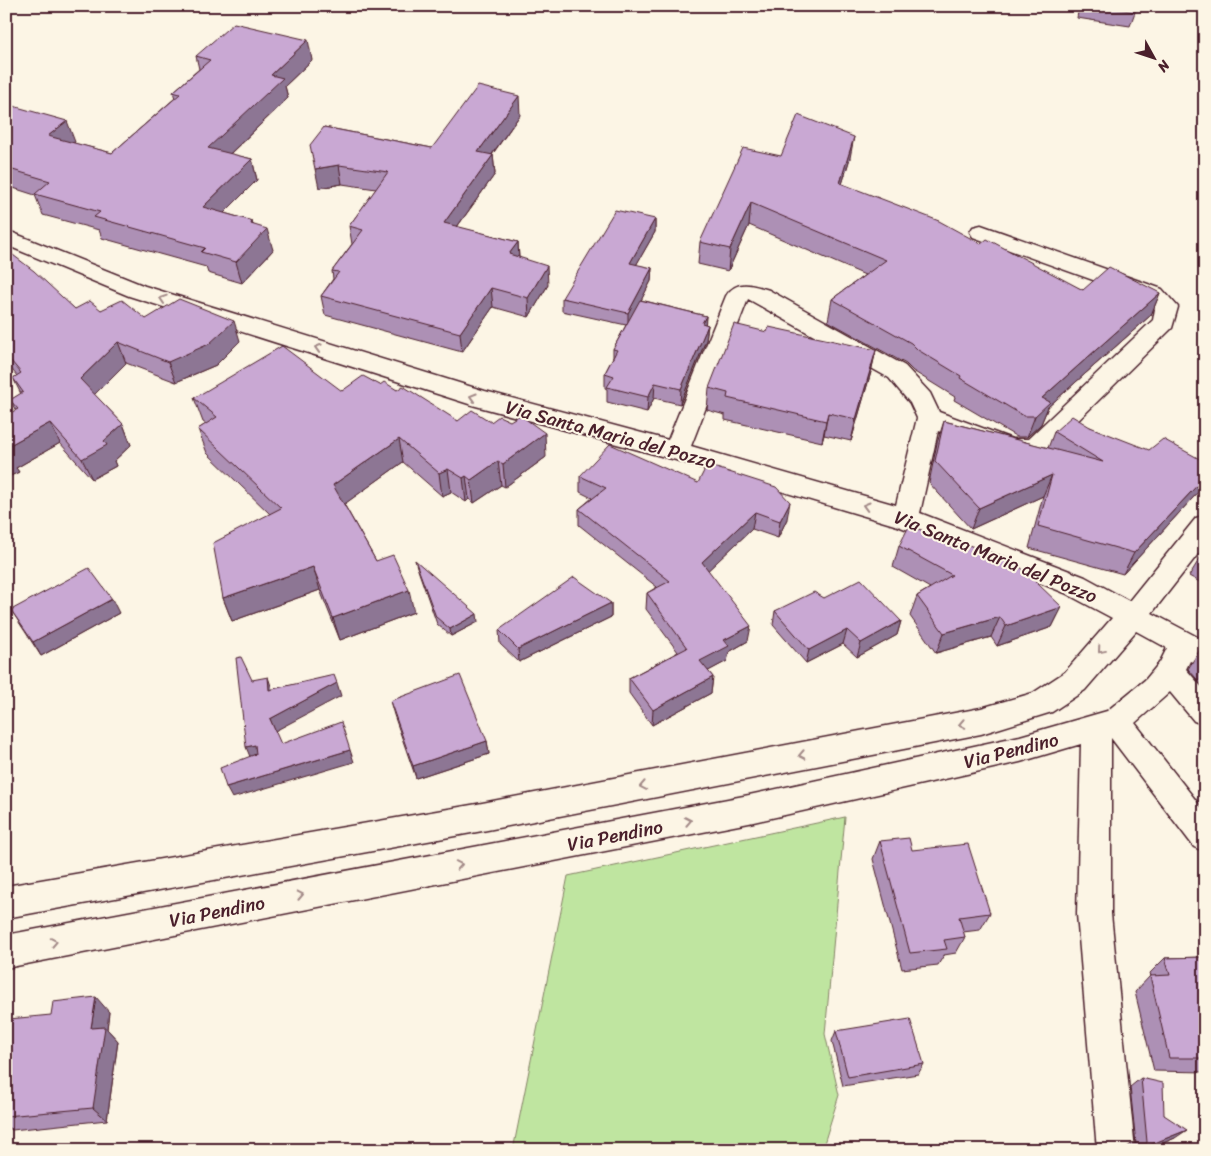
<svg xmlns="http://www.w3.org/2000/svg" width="1211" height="1156" font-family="Sriracha,sans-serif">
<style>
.green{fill:#bfe5a0;stroke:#848266}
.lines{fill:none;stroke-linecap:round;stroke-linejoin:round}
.minor-casing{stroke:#4a1f2b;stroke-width:3}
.minor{fill:#fcf5e5;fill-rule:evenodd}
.wall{fill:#ad90b5;stroke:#4a1f2b}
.shaded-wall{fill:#8d7694;stroke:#4a1f2b}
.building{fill:#c9a8d3;stroke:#4a1f2b}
.oneway{stroke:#a38a88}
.labels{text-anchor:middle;stroke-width:4;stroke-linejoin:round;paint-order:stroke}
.street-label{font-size:19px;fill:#4a1f2b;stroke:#fcf5e5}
</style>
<rect width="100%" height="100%" fill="#fcf5e5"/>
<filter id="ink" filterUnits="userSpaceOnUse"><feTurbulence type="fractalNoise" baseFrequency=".02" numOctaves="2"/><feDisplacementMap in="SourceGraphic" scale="10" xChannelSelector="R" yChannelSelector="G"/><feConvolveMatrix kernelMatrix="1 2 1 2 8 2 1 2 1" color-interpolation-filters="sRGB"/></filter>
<g filter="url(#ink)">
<!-- green -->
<polygon class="green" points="845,817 825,1034 839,1095 822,1150 513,1150 568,876"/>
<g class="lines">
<!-- minor casing -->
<g class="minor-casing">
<path id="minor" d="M981 225 1162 289 1178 307 1172 328 1046 452 1023 459 1009 457 938 431 920 513 1085 577 1129 601 1196 518 1205 515V545L1152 613 1205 641V667L1190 661 1186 669 1205 691V725L1194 721 1170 692 1135 723 1205 812V852L1194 847 1111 738V914L1135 1150H1097L1077 914 1081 744 1020 762 749 823 6 968V935L749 795 1020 736 1107 711 1146 679 1160 662 1167 648 1136 631 1085 690 1052 712 981 734 477 832 6 918V886L477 804 981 708 1033 693 1065 672 1112 618 1065 593 898 526 676 460 472 405 129 296 6 245V230L145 286 485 391 668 440 726 296C736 279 753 285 769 290L905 366 930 393 939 412 1012 439H1028L1153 320 1155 309 1146 299 973 237 970 232 973 227ZM748 299 889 378 910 403 917 418 896 505 691 446Z"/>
</g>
<!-- minor -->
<use href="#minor" class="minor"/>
</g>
<!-- wall -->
<g class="wall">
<polygon points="1079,6 1135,6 1135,12 1130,26 1077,18"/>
<polygon points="196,56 312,60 285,86 288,98 230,154 252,159 257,180 224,213 252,221 253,224 273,250 242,283 208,273 206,267 102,238 99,230 43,215 35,195 7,186 6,185 6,104 75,142 73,143 112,153 175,98 173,92 199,69"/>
<polygon points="520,115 492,155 493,155 495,174 457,227 518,242 519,257 548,285 529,317 493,307 462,352 325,315 321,296 333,279 332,271 352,244 349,226 376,189 342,184 319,188 324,127 432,148"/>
<polygon points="781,156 850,158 842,184 981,244 1083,290 1160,293 1151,315 1048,407 1041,424 1027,437 1017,437 954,400 955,397 913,371 906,364 828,321 832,299 865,275 749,225 728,271 698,264 700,242"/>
<polygon points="655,219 655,232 636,265 652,268 651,281 641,300 706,316 705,324 708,325 706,340 680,404 654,398 647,412 607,402 607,389 605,388 605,373 613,357 613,349 626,325 562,311 562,298"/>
<polygon points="6,253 75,309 101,310 146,319 240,341 216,365 176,382 126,363 94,394 123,424 131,445 114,461 116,466 92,479 60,443 16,468 19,472 6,478 16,411 10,400 21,394 13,378 17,376 6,362"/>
<polygon points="767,332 876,350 871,372 851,441 824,435 822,442 725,420 725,415 707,410 709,388"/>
<polygon points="380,385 397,390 458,421 546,457 505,487 501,485 474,503 469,499 466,502 451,492 442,496 403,462 344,504 376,561 414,612 340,640 320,590 232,621 223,598 270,514 207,453 198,429 206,424 203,422 194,398 342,391"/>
<polygon points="944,421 1048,448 1054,432 1090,427 1202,488 1123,574 1029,548 1043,496 971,529 929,483 937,443"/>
<polygon points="580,476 698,483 787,519 778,538 752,529 708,570 748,641 729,652 727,661 708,671 713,677 711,693 652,725 629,693 629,678 678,652 646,609 647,593 657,587 579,525 579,509 592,498 580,492"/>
<polygon points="899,546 1062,607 1052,627 997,646 991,637 936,653 910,616 917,596 930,588 893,567"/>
<polygon points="1205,550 1205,585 1189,576"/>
<polygon points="415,560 478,622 451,636 437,624 417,567"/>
<polygon points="824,598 901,621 897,635 857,657 843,644 806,663 773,625 775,611"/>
<polygon points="611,603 611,617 519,662 500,644 499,630"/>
<polygon points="11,610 119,613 41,656"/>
<polygon points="1204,643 1205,643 1205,688 1188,669"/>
<polygon points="390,701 487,741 489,754 416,778 394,715"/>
<polygon points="880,841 912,850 990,913 980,930 963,932 965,937 956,953 944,955 938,965 902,969 873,859"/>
<polygon points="1205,957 1205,1072 1154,1071 1135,992 1150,976 1151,976 1150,973 1165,958"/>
<polygon points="109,1012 107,1029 118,1041 107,1120 12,1130 6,1126 6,1033"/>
<polygon points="836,1031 924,1064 918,1074 843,1086 832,1041"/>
<polygon points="1141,1078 1164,1115 1175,1138 1147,1150 1124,1150 1131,1144 1136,1144 1130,1087"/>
</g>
<!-- shaded-wall -->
<g class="shaded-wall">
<polygon points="308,40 312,60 285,86 288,98 214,169 208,148 271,75"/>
<polygon points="519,96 520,115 480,171 478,152"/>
<polygon points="67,121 75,142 56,157 48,136"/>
<polygon points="854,137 850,158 836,204 840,183"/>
<polygon points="493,155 495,174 446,242 444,223"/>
<polygon points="252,159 257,180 209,228 203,207"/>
<polygon points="339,165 342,184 319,188 315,169"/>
<polygon points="751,203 749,225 728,271 730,249"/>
<polygon points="655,219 655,232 630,276 630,263"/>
<polygon points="252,221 257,239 267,229 273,250 242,283 236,262"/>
<polygon points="518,242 519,261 509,254"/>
<polygon points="547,266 548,285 529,317 528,298"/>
<polygon points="652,268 651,281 628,326 628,313"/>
<polygon points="491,288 493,307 462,352 460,333"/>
<polygon points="1160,293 1151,315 1048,407 1041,424 1027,437 1042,398"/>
<polygon points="706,316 705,331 702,323"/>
<polygon points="234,321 240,341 216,365 176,382 168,362"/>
<polygon points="708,325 706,340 680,404 681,389"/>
<polygon points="118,342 126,363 89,400 80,379"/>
<polygon points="876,350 871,372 851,441 856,419"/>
<polygon points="655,383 654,398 647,412 648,397"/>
<polygon points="828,413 824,435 822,442 826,421"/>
<polygon points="50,423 60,443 16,468 19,472 6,478 6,447"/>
<polygon points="123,424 131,445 114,461 116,466 92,479 82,459 104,441"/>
<polygon points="545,433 546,457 505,487 503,464"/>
<polygon points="399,439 403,462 339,508 333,485"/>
<polygon points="498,461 501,485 474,503 471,480"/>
<polygon points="448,469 451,492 442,496 439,473"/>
<polygon points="1052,475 1043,496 971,529 979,508"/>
<polygon points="466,476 469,499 466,502 463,478"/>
<polygon points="1205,477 1205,484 1202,488 1123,574 1134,553"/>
<polygon points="790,502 787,519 778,538 780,521"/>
<polygon points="755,512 752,529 700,578 702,562"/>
<polygon points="313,567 320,590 232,621 223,598"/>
<polygon points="409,590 414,612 340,640 333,618"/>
<polygon points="112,599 119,613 41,656 33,642"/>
<polygon points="611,603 611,617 519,662 518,649"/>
<polygon points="1062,607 1052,627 997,646 1006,626"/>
<polygon points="477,614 478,622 451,636 450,629"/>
<polygon points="1000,617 991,637 936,653 944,633"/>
<polygon points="901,621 897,635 857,657 861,643"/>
<polygon points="751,626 748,641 729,652 727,661 699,676 700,661 724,640"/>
<polygon points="847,630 843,644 806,663 809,650"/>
<polygon points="268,677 272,689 274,703 269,690"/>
<polygon points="713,677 711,693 652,725 653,710"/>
<polygon points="337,683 341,696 275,731 270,719"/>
<polygon points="487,741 489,754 416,778 413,766"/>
<polygon points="255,745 260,757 251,759 246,747"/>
<polygon points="350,750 354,762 232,798 226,787"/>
<polygon points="96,997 109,1012 107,1029 118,1041 107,1120 93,1108 91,1028"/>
<polygon points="1187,1130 1175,1138 1147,1150 1137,1150"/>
</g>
<!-- building -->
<g class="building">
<polygon points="1101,6 1135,6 1135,12"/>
<polygon points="234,23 308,40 271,75 283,78 208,148 252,159 203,207 252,221 251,224 267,229 236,262 201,252 205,248 94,217 100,212 35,194 50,181 6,168 6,104 67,121 48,136 112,153 180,94 173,92 210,60 196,56"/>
<polygon points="478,86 519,96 478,152 493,155 444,223 518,242 509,254 547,266 528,298 491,288 460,333 321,296 339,272 332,271 363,230 349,226 388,172 339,165 315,169 310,145 324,127 432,148"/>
<polygon points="798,115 854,137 840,183 939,221 981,244 987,239 1083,290 1109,267 1160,293 1042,398 1050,402 1035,416 1024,416 960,378 961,376 918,350 911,343 832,299 886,260 751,203 730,249 700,242 743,148 781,156"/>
<polygon points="615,210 655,219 630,263 652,268 628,313 562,298"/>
<polygon points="9,252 34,271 75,309 90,301 101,310 122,300 146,319 179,299 234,321 209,344 168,362 118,342 80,379 123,424 104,441 107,445 82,459 50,423 6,447 6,415 18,409 10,400 23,392 13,378 21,373 6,355 6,253"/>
<polygon points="640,300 706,316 702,323 708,325 681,389 655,383 648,397 607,387 614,376 605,373 617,350 613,349"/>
<polygon points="734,324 767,332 769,327 876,350 856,419 828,413 826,421 727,398 728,393 709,388"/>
<polygon points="282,346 342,391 363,376 380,385 384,382 397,390 403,386 458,421 472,410 491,422 499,416 510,421 520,415 545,433 503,464 498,461 471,480 466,476 463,478 448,469 439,473 399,439 333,485 376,561 393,555 409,590 333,618 313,567 223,598 213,543 281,508 198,429 217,417 194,398"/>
<polygon points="1072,416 1090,427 1149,450 1163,439 1205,462 1205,477 1134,553 1038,526 1052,475 979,508 935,461 944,421 1103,462 1054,432"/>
<polygon points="610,444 698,483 707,465 776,487 790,502 780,521 755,512 702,562 751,626 724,640 729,646 700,661 713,677 653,710 629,678 687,648 647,593 670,581 579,509 606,488 580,476"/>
<polygon points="909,526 1012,559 1062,607 1006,626 1000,617 944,633 917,596 952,575 899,546"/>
<polygon points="415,560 477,614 450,629 436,617"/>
<polygon points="89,568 112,599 33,642 11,610"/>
<polygon points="574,577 611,603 518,649 499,630"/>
<polygon points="861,579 901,621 861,643 847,630 809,650 775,611 814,592 824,598"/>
<polygon points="1204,643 1205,643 1205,652 1201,649"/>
<polygon points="241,657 252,680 268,677 269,690 334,675 337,683 270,719 281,744 341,722 350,750 226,787 220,768 256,754 255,745 246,747 236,658"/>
<polygon points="460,675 487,741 413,766 390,701"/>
<polygon points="909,838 912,850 968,844 990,913 959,917 965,937 944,940 947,949 910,953 880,841"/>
<polygon points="1205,957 1205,1058 1169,1058 1150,976 1170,975 1165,958"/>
<polygon points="96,997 91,1028 105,1027 93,1108 6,1116 6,1033 9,1019 51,1015 53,1002"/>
<polygon points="910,1019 924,1064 848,1077 836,1031"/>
<polygon points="1141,1078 1163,1083 1164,1115 1187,1130 1137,1150 1132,1150 1131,1144 1146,1144 1147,1142"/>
</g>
<!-- one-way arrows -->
<defs><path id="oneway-chevron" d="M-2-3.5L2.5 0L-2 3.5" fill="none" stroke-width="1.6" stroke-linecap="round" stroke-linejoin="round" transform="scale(1.25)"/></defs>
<g class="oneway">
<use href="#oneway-chevron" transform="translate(163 299) rotate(-162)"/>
<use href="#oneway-chevron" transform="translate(318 348) rotate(-163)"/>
<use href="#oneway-chevron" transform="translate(473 397) rotate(-163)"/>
<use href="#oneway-chevron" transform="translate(866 506) rotate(-164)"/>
<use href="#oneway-chevron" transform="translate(1101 650) rotate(130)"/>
<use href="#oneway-chevron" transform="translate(962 724) rotate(169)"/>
<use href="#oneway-chevron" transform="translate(802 755) rotate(169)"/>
<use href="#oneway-chevron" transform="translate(643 786) rotate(169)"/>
<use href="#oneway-chevron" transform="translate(688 821) rotate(-11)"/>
<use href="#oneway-chevron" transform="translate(459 865) rotate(-11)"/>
<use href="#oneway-chevron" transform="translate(300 895) rotate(-11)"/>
<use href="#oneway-chevron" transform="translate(54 942) rotate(-11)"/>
</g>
</g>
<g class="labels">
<!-- street labels -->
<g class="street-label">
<text transform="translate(611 434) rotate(15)" y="7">Via Santa Maria del Pozzo</text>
<text transform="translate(996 556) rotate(22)" y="7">Via Santa Maria del Pozzo</text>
<text transform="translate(1011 750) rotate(-14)" y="7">Via Pendino</text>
<text transform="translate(615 835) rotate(-11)" y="7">Via Pendino</text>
<text transform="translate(217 911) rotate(-11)" y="7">Via Pendino</text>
</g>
</g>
<!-- margin -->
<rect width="1211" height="1156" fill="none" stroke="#fcf5e5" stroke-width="25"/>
<rect x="12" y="12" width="1186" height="1131" fill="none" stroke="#4a1f2b" stroke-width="2" filter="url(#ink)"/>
<!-- north arrow -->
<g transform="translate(1154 58) rotate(130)" stroke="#fcf5e5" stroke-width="4" paint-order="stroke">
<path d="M0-4L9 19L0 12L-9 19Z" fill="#4a1f2b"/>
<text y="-8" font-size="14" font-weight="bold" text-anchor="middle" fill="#4a1f2b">N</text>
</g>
</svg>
